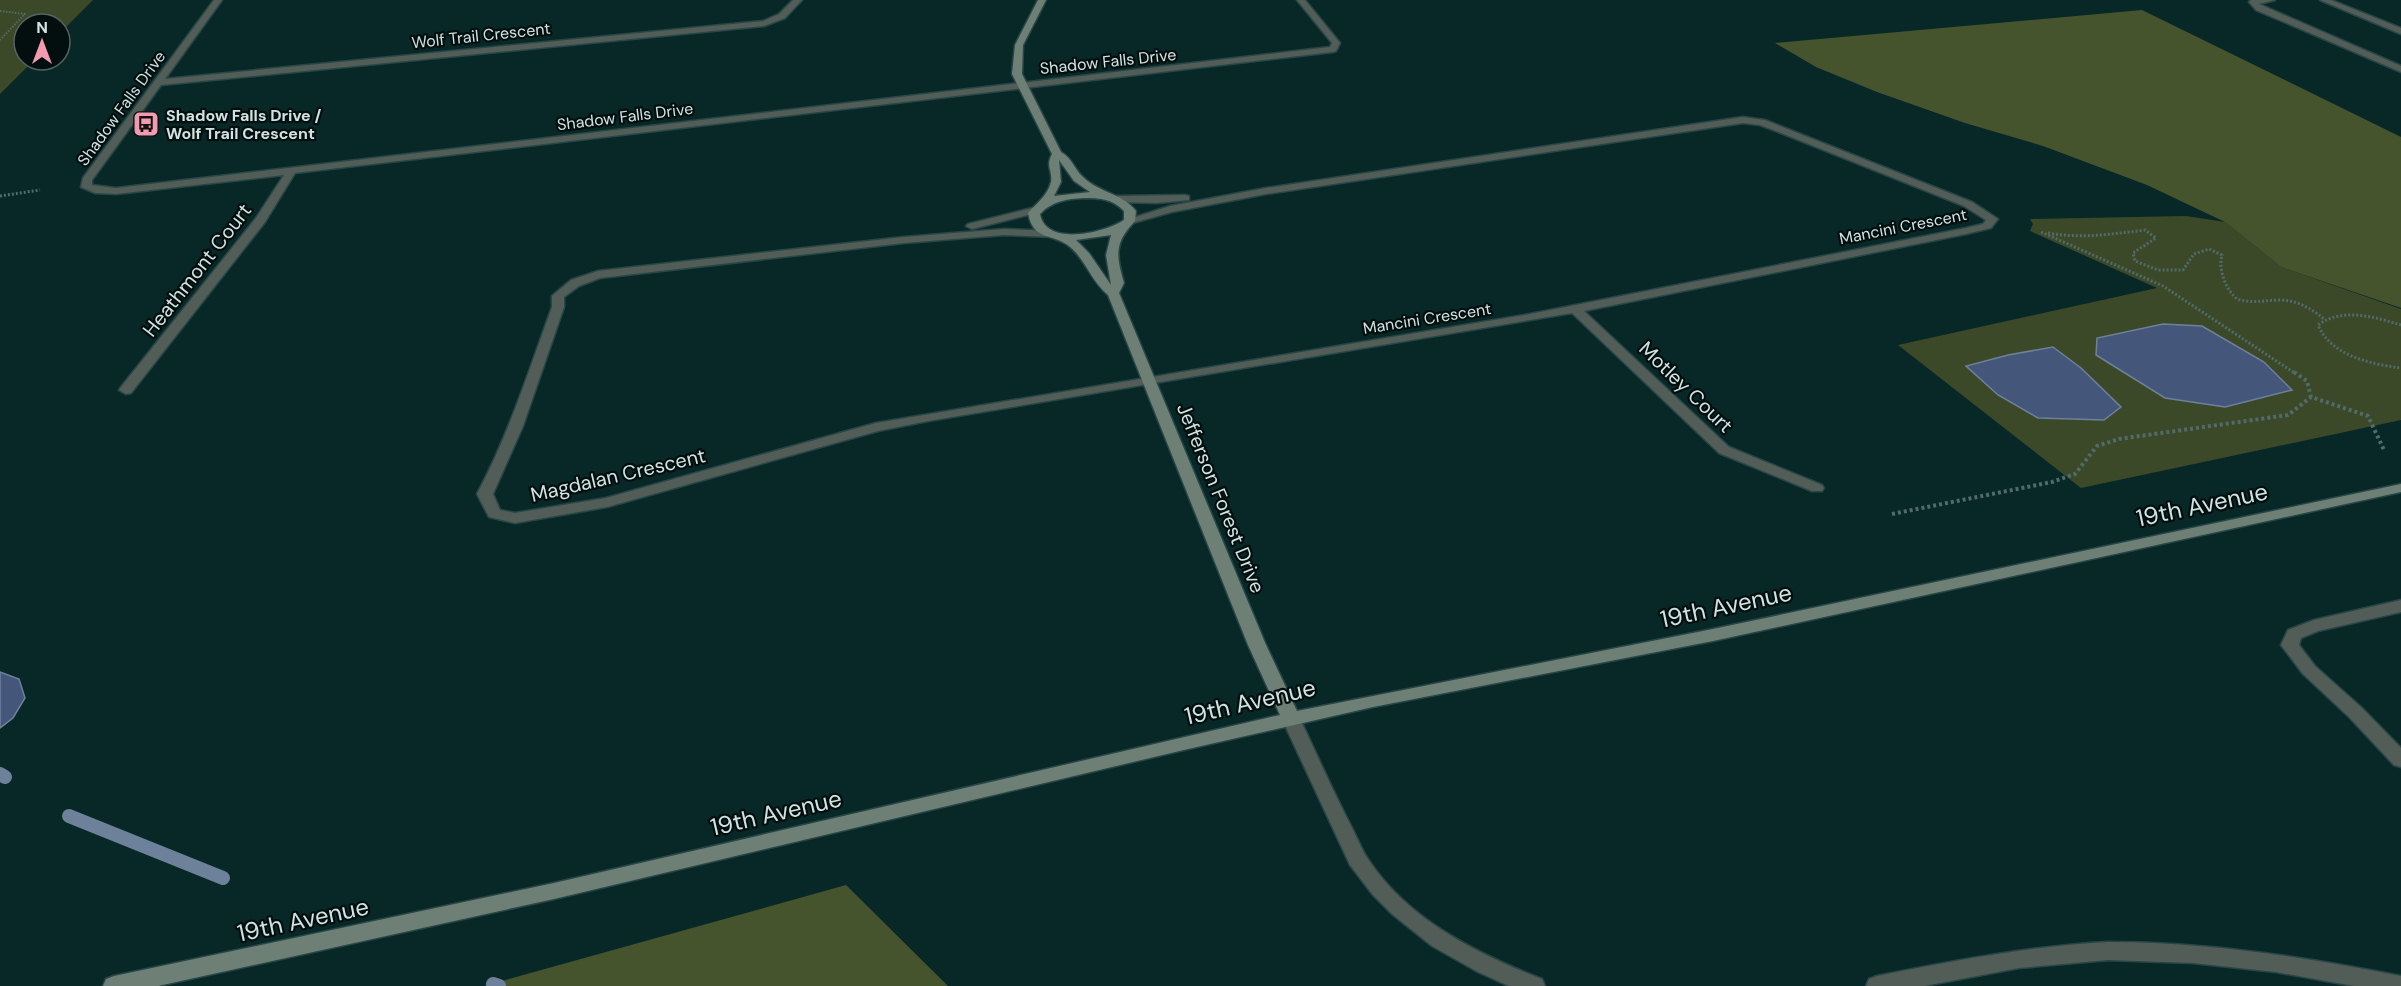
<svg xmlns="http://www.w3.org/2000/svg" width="2401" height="986" font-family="'DM Sans',sans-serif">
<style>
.green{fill:#3c4928}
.forest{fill:#45542d}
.water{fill:#44577b;stroke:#6e819a;stroke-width:1.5}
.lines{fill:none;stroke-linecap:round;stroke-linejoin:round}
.stream{stroke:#6e819a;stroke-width:14}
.street-casing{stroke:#284646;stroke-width:3}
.secondary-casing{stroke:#284646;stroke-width:3}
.path-far2{stroke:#506b6a;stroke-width:2;stroke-dasharray:1.5 1.5;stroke-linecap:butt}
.path-far1{stroke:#506b6a;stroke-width:3;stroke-dasharray:2 2;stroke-linecap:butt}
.path{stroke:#506b6a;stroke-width:4;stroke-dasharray:3 3;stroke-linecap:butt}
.street{fill:#535d57;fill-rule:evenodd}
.secondary{fill:#6e7f75;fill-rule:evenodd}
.labels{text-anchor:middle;stroke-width:4.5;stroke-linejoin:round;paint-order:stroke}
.far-street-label{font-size:16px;fill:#d1e2e1;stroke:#030e0e}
.far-poi-label{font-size:16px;font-weight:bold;fill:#d1e2e1;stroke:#030e0e;text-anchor:start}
.street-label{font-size:20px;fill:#d1e2e1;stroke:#030e0e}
.near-street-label{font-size:24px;fill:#d1e2e1;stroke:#030e0e}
</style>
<rect width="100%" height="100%" fill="#082828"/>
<!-- green -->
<g class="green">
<polygon points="0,0 93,0 60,33 60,24 24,24 24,60 34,60 0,94"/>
<polygon points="2186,216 2225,222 2281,267 2401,309 2401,420 2081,488 1898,345 2157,288 2030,231 2033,224 2030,219"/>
</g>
<!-- forest -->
<g class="forest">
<polygon points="2142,10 2401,137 2401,308 2281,267 2225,222 2147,185 2043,146 1965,123 1877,92 1816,67 1775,43"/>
<polygon points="846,885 948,986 484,986"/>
</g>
<!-- water -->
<g class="water">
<polygon points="2163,324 2202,326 2264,362 2292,390 2225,407 2165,398 2096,355 2097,338"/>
<polygon points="2053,347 2081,368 2121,407 2104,420 2038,418 1998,395 1966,366 2008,355"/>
<polygon points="0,672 19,679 25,698 13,718 0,728"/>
</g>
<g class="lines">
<!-- stream -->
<g class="stream">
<polyline points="0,774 5,777"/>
<polyline points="69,816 223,878"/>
<polyline points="493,984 499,986"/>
</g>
<!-- street casing -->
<g class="street-casing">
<g id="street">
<polygon points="214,0 222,0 165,79 763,21 779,14 793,0 802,0 785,18 764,26 161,85 92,180 92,185 116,188 1330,47 1332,43 1297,0 1305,0 1340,43 1336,51 1333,52 295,173 265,222 131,393 126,394 119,390 121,387 256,218 284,175 116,194 95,193 81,187 83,178"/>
<polygon points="2251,0 2275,0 2259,4 2401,66 2401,72 2256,10 2249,2"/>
<polygon points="2320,0 2331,0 2401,28 2401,34"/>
<path d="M1743 117 1765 120 1972 202 1998 219 1991 228 1966 234 1584 311 1729 447 1822 485 1824 488 1822 491H1812L1719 453 1572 313 928 421 878 431 607 507 515 523 489 517 477 494C509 434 529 370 552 307V296L571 280 598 271 904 237 1004 229 1053 231 1059 234 1053 237 1004 235 904 243 600 278 579 286 564 297V307L523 426 493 494 500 510 515 513 606 498 876 423 1530 314 1966 228 1983 224 1986 220 1964 206 1776 131 1760 125 1743 123 1266 194 1172 212 1129 224 1123 221 1170 206 1266 188Z"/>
<polygon points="1185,195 1189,196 1189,200 1157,203 1115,202 1110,199 1115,196"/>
<polygon points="1036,207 1040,208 1040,212 972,229 966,226 968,224"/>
<polygon points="2401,600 2401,612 2318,631 2301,638 2299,645 2315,666 2362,708 2401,748 2401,767 2394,765 2349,717 2303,674 2281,645 2288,630 2314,620"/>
<path d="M1291 712 1297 714 1300 719C1317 755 1333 791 1351 826 1357 837 1361 849 1368 859 1407 919 1477 954 1542 979L1545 986H1509L1478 972 1432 946 1392 914 1373 895 1350 865 1282 719 1285 714Z"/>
<path d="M2108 942C2208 942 2304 957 2401 976V986H2354L2276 972 2193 963 2108 960 2019 968 1924 986H1866L1869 979 1877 976C1954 961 2030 946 2108 942Z"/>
</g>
</g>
<!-- secondary casing -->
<g class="secondary-casing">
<path id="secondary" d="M1038 0H1046L1023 45 1022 74 1061 152C1073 159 1074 169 1083 177 1099 193 1122 193 1136 211L1135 221C1114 243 1116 255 1124 283L1119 293 1266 645 1297 711 1713 629 2401 484V492L1713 641 1373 707 1188 749 554 899 158 986H103L106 979 114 976 554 883 1280 715 1248 645 1108 295C1091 281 1086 260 1069 246 1052 233 1033 241 1028 213 1036 204 1048 195 1051 182 1053 170 1045 167 1052 154L1012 74 1015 45ZM1059 160 1074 181 1090 192 1054 196 1061 182ZM1084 198C1100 198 1113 199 1124 211V220C1104 233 1046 247 1040 214 1052 201 1067 199 1084 198ZM1111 235 1106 255 1111 285 1089 253 1076 240Z"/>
</g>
<!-- path-far2 -->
<polyline class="path-far2" points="0,11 25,14 0,40"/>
<!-- path-far1 -->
<g class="path-far1">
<polyline points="0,196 40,190"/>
<polyline points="2041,232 2163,286 2296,374"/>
<path d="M2048 233C2081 239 2112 234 2145 230L2156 238 2133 253 2135 261 2158 270H2183L2194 254 2209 249 2222 255C2218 270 2226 290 2237 299 2252 304 2265 300 2280 300 2297 300 2312 309 2324 319"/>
<path d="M2401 325C2374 317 2343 307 2318 325 2331 356 2371 364 2401 368"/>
</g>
<!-- path -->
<g class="path">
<polyline points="2294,372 2307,381 2311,397 2368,416 2384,450"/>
<polyline points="1892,514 2052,482 2075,474 2097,446 2119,439 2288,415 2311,397"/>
</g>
<!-- street -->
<use href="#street" class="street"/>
<!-- secondary -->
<use href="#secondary" class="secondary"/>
</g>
<!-- icons -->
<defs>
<g id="bus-square" transform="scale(1.35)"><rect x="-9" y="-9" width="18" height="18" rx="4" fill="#f29aaf" stroke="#030e0e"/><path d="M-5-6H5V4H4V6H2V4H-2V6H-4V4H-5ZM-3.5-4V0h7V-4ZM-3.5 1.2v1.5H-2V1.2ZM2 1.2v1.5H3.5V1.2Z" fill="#111"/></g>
</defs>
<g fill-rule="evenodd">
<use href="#bus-square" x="146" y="124"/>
</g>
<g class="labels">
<!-- far-street labels -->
<g class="far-street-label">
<text transform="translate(481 35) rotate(-6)" y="6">Wolf Trail Crescent</text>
<text transform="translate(1108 61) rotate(-6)" y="6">Shadow Falls Drive</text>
<text transform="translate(121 108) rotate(-54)" y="6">Shadow Falls Drive</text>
<text transform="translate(625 116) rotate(-7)" y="6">Shadow Falls Drive</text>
<text transform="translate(1903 226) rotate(-11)" y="6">Mancini Crescent</text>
<text transform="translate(1427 318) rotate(-9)" y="6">Mancini Crescent</text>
</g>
<!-- far-poi labels -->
<g class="far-poi-label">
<text x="166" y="121">Shadow Falls Drive /<tspan x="166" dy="18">Wolf Trail Crescent</tspan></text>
</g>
<!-- street labels -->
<g class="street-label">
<text transform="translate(197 270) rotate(-52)" y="7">Heathmont Court</text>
<text transform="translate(1686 387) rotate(44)" y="7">Motley Court</text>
<text transform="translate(618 475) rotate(-13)" y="7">Magdalan Crescent</text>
<text transform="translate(1221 498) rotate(68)" y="7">Jefferson Forest Drive</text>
</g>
<!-- near-street labels -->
<g class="near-street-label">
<text transform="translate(2202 505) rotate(-12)" y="8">19th Avenue</text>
<text transform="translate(1726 606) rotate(-12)" y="8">19th Avenue</text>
<text transform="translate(1250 702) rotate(-13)" y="8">19th Avenue</text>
<text transform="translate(776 813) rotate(-13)" y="8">19th Avenue</text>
<text transform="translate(303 920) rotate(-12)" y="8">19th Avenue</text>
</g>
</g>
<!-- north arrow -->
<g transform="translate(42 42)"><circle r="28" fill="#030e0e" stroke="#556362" stroke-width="1.5"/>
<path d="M0-4.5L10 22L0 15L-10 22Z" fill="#f29aaf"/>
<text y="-9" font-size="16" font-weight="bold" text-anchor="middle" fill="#d1e2e1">N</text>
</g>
</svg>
